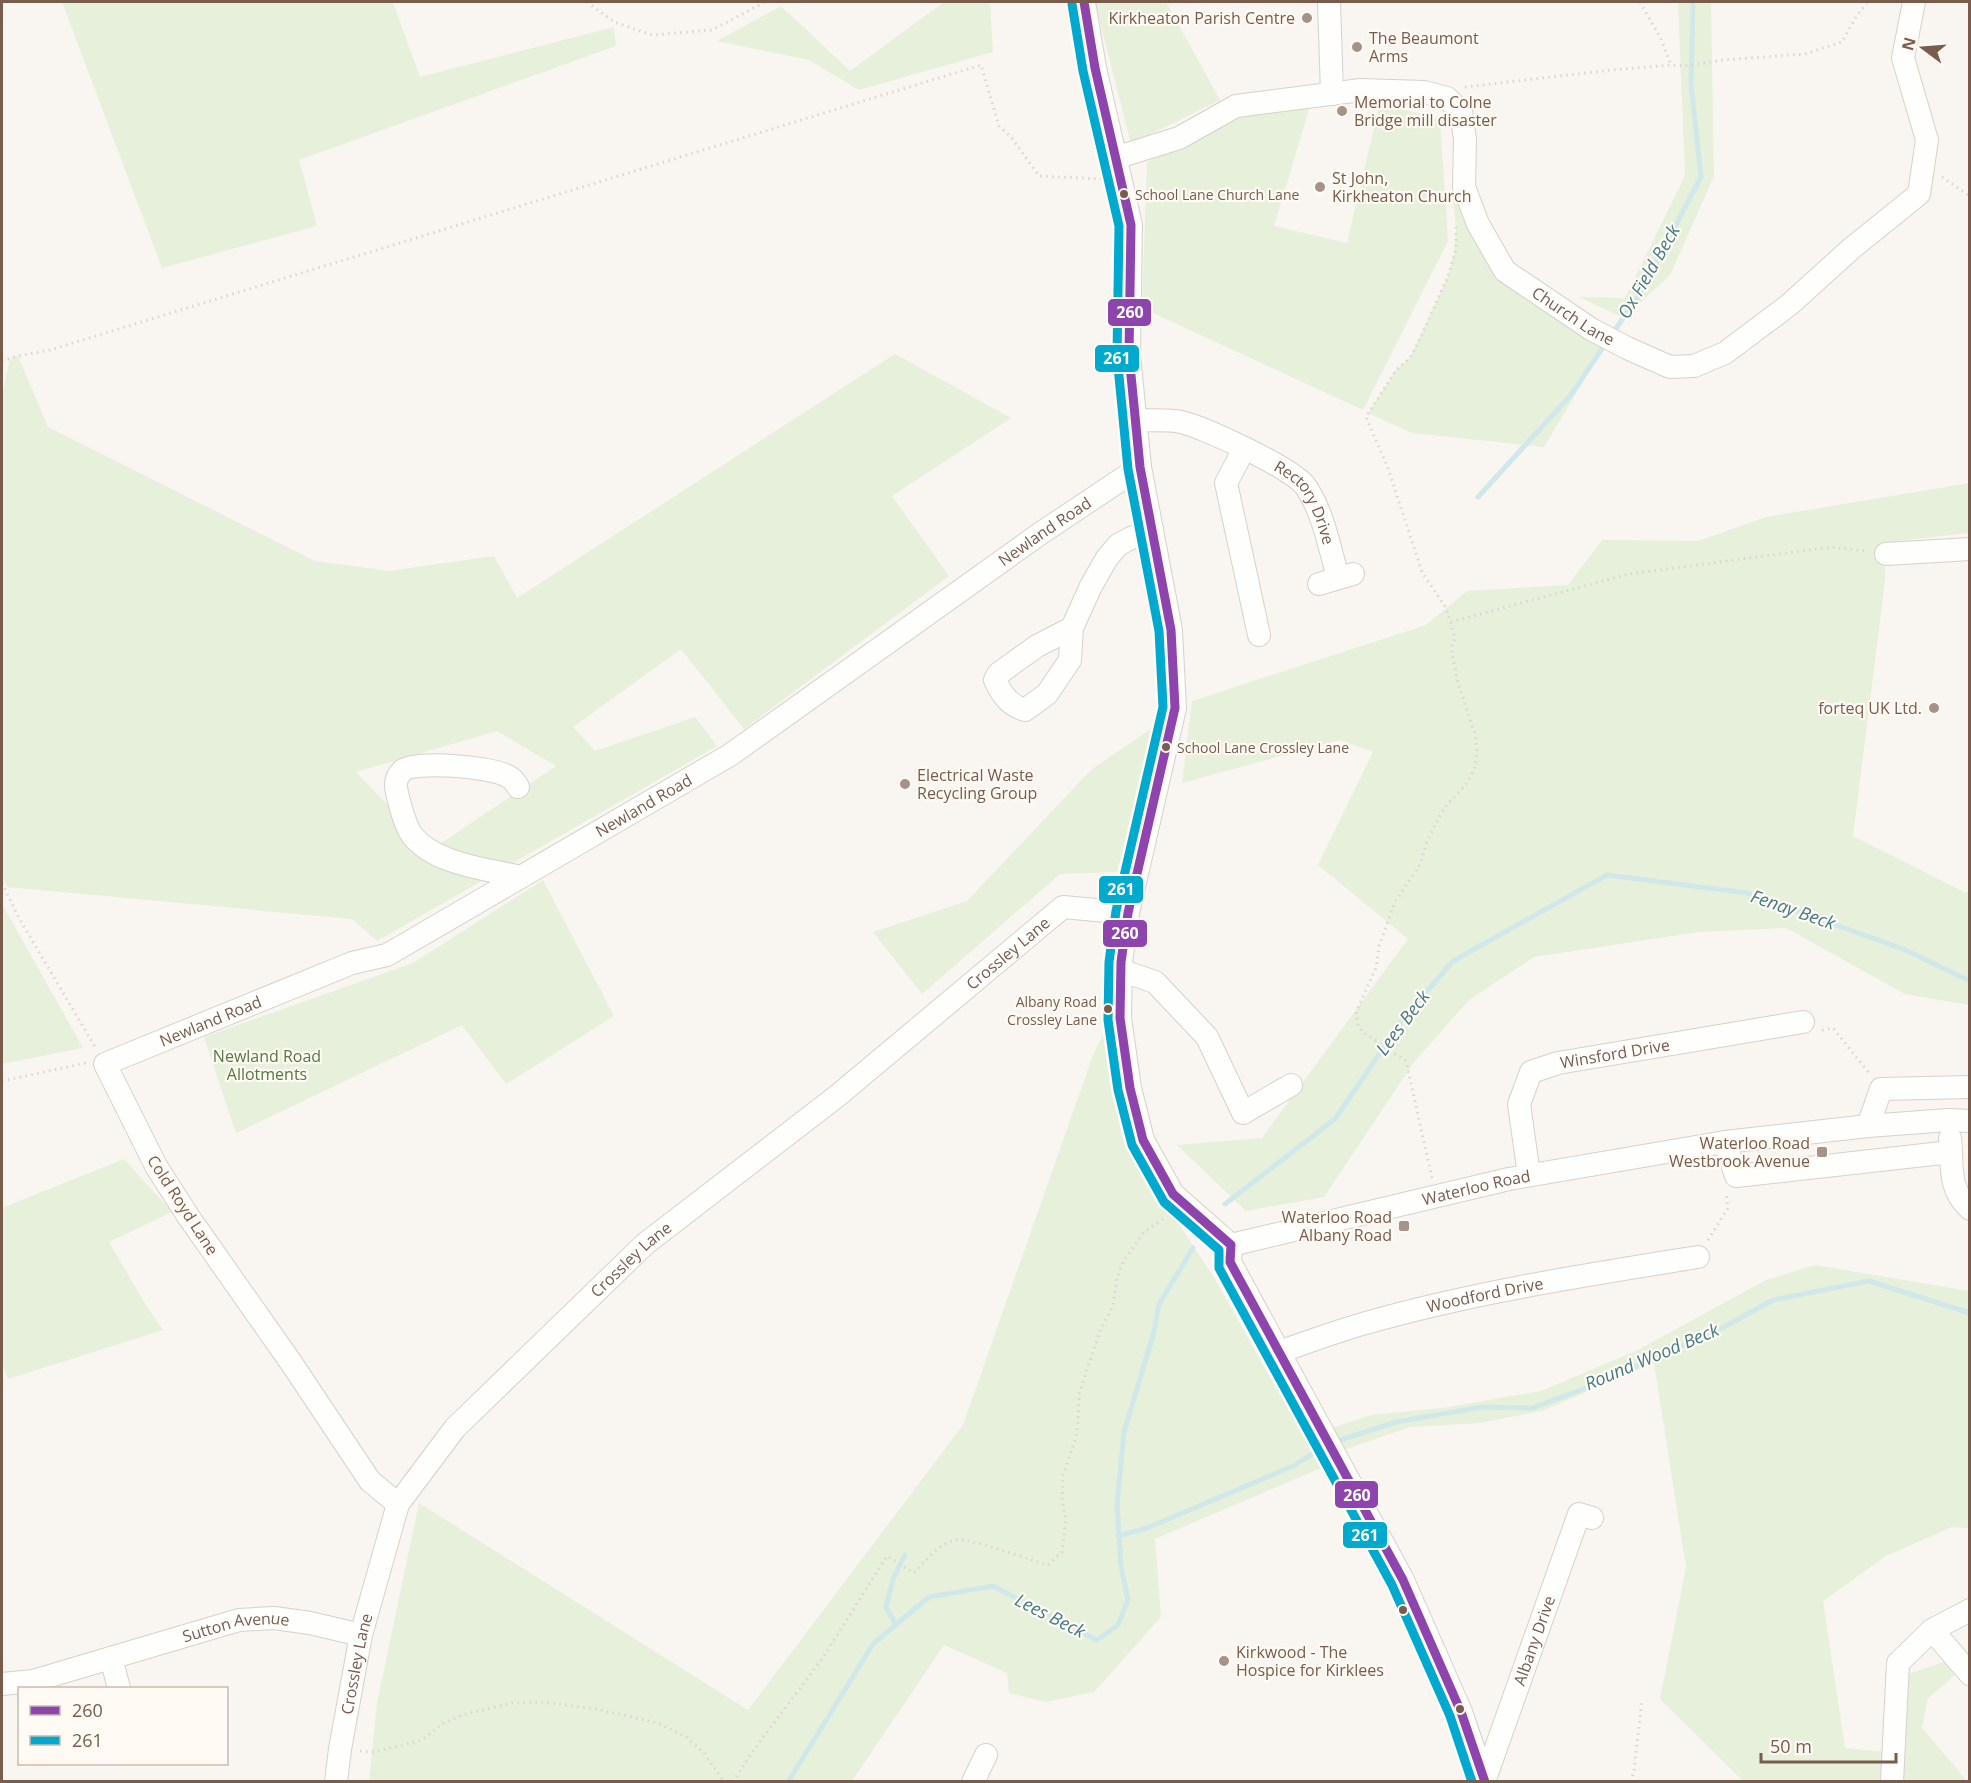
<svg xmlns="http://www.w3.org/2000/svg" width="1971" height="1783" font-family="'Open Sans',sans-serif">
<style>
.green{fill:#e7f0db;fill-rule:evenodd}
.lines{fill:none;stroke-linecap:round;stroke-linejoin:round}
.stream{stroke:#d0e8ea;stroke-width:5}
.minor-casing{stroke:#d7d1cb;stroke-width:24}
.path{stroke:#dcd5d0;stroke-width:3;stroke-dasharray:1.5 4.5;stroke-linecap:butt}
.minor{stroke:#fefefd;stroke-width:22}
.bus-1-casing{stroke:#fffaf3;stroke-width:14}
.bus-2-casing{stroke:#fffaf3;stroke-width:14}
.bus-1{stroke:#8e44ad;stroke-width:9}
.bus-2{stroke:#00a9ce;stroke-width:9}
.poi-dot{fill:#a69286;stroke:#fffaf3;stroke-width:2}
.bus-dot{fill:#7a5c4d;stroke:#fffaf3;stroke-width:2}
.labels{text-anchor:middle;stroke-width:4.5;stroke-linejoin:round;paint-order:stroke}
.bus-label{font-size:14px;fill:#7a5c4d;stroke:#fffaf3;text-anchor:start}
.poi-label{font-size:16px;fill:#7a5c4d;stroke:#fffaf3;text-anchor:start}
.street-label{font-size:16px;fill:#7a5c4d;stroke:#fffaf3}
.park-label{font-size:16px;fill:#537a41;stroke:#fffaf3}
.water-label{font-size:18px;font-style:italic;fill:#437c86;stroke:#fffaf3}
.line-badge{stroke:#fffaf3;stroke-width:2}
.badge-label{font-size:16px;text-anchor:middle;font-weight:bold;fill:#fff}
</style>
<rect width="100%" height="100%" fill="#f9f5f0"/>
<!-- green -->
<g class="green">
<polygon points="62,2 393,2 420,77 614,27 616,46 299,160 317,226 162,268"/>
<polygon points="944,2 990,2 993,52 859,90 809,60 717,41 781,6 850,71"/>
<polygon points="1095,2 1166,2 1220,100 1131,144"/>
<polygon points="1678,2 1711,2 1714,176 1670,275 1624,318 1579,297 1625,298 1685,176"/>
<polygon points="1380,103 1440,119 1448,241 1363,410 1142,308 1147,162 1244,116 1310,106 1274,226 1347,243"/>
<polygon points="1452,191 1498,275 1578,335 1603,348 1544,447 1412,433 1368,413 1396,370 1410,358 1448,276 1454,254 1456,228"/>
<path d="M895 354 1011 418 892 496 949 576 744 729 681 649 573 727 595 751 695 717 717 746 377 941 352 919 7 887 2 876V395L10 359 18 356 48 427 315 561 389 571 494 556 517 598ZM497 731 556 766 431 850 356 772Z"/>
<polygon points="1969,483 1969,533 1897,541 1886,554 1885,581 1853,836 1964,892 1969,892 1969,1005 1905,994 1786,928 1699,932 1534,957 1469,1000 1414,1062 1324,1197 1246,1211 1177,1145 1262,1138 1408,939 1318,865 1373,752 1340,740 1182,783 1192,701 1426,625 1467,591 1568,585 1602,540 1698,541 1766,517"/>
<polygon points="1158,724 1117,872 1060,874 922,994 873,932 967,901 1091,770"/>
<polygon points="543,880 614,1016 506,1084 462,1025 236,1133 204,1037 413,963"/>
<polygon points="2,904 83,1048 2,1064"/>
<polygon points="1106,1029 1118,1103 1142,1168 1215,1279 1321,1468 1155,1539 1161,1617 1094,1692 1046,1702 1009,1693 1007,1673 944,1645 852,1781 369,1782 377,1703 419,1503 748,1710 963,1425 1093,1055"/>
<polygon points="124,1159 172,1212 109,1242 147,1307 163,1330 8,1379 2,1364 2,1208"/>
<polygon points="1815,1265 1969,1291 1969,1528 1952,1527 1886,1556 1823,1601 1845,1748 1884,1752 1882,1781 1743,1781 1660,1699 1686,1567 1654,1363 1542,1411 1480,1423 1410,1427 1344,1450 1331,1428 1372,1415 1449,1407 1541,1391 1636,1351 1766,1280"/>
<polygon points="1944,1662 1955,1675 1928,1698 1922,1728 1967,1781 1902,1782 1908,1674"/>
</g>
<g class="lines">
<!-- stream -->
<g class="stream">
<polyline points="1613,333 1639,295 1701,177 1691,84 1693,2"/>
<polyline points="1478,497 1570,396 1606,343"/>
<polyline points="1225,1204 1335,1119 1403,1019 1453,961 1607,875 1747,893 1903,949 1970,981"/>
<polyline points="1334,1442 1396,1422 1482,1407 1532,1408 1589,1387 1722,1328 1773,1300 1869,1281 1970,1313"/>
<polyline points="1118,1536 1147,1528 1293,1466 1325,1446"/>
<polyline points="896,1625 886,1607 893,1579 905,1555"/>
<polyline points="788,1782 873,1644 929,1597 993,1586 1097,1640 1118,1625 1128,1600 1121,1567 1117,1504 1124,1432 1154,1332 1159,1304 1193,1248"/>
</g>
<!-- minor casing -->
<g class="minor-casing">
<g id="minor">
<polyline points="1084,2 1095,68 1131,225 1129,355 1140,467 1171,630 1175,708 1128,913 1121,962 1120,1018 1130,1088 1143,1140 1173,1194 1231,1245"/>
<polyline points="1329,2 1332,94"/>
<path id="s1" d="M1115 158 1179 138 1236 106 1361 90 1424 92 1447 98 1461 112 1465 139 1464 187 1478 224 1505 271 1591 329 1627 348 1670 367 1694 366 1725 353 1789 305 1852 248 1919 194 1927 140 1903 58 1914 2"/>
<path id="s2" d="M1135 420C1150 421 1167 419 1181 422 1203 427 1295 469 1306 487 1324 514 1329 547 1338 577"/>
<polyline points="1244,449 1226,483 1259,635"/>
<polyline points="1886,554 1970,549"/>
<polyline points="1319,584 1353,574"/>
<path d="M1072 628 1070 660 1047 694 1025 710C1009 705 1002 695 995 680L998 674 1037 646 1072 628 1091 586 1107 558 1118 545 1131 538 1152 530"/>
<path d="M518 787C515 781 511 777 505 775 489 767 415 760 402 771 393 780 396 790 399 801 402 812 405 825 412 835 434 864 487 869 520 877"/>
<polyline points="1120,970 1155,982 1207,1037 1243,1113 1291,1085"/>
<polyline points="1868,1126 1881,1089 1970,1087"/>
<path d="M1950 1138C1953 1165 1947 1188 1970 1209"/>
<polyline points="1725,1142 1736,1176 1951,1152"/>
<path id="s3" d="M1529 1175 1519 1104 1531 1072 1558 1063 1803 1022"/>
<path id="s4" d="M1231 1245 1509 1179 1725 1142 1868 1126 1948 1120 1970 1121"/>
<polyline points="1231,1245 1230,1262 1403,1580 1461,1712 1485,1782"/>
<path id="s5" d="M1279 1352C1308 1342 1337 1331 1366 1323 1474 1292 1587 1275 1698 1257"/>
<path id="s6" d="M398 1504 370 1481 292 1364 188 1216 156 1166 105 1064 352 963 387 955 730 755 1041 533 1140 467"/>
<polyline points="1932,1630 1970,1674"/>
<polyline points="111,1658 119,1688"/>
<path id="s7" d="M2 1684 33 1681 239 1620 274 1618 310 1623 361 1635"/>
<path id="s8" d="M1485 1779 1579 1514 1592 1518"/>
<path id="s9" d="M336 1782 340 1749 361 1635 398 1504 455 1428 645 1244 836 1097 1063 907 1128 913"/>
<polyline points="973,1782 986,1755"/>
<polyline points="1892,1782 1898,1663 1932,1630 1970,1610"/>
</g>
</g>
<!-- path -->
<g class="path">
<polyline points="587,2 614,22 652,35 712,30 765,2"/>
<polyline points="1640,2 1661,39 1671,65"/>
<polyline points="1465,87 1612,70 1671,65 1685,66 1723,60 1805,54 1842,42 1857,15 1868,2"/>
<polyline points="1942,177 1970,196"/>
<polyline points="2,361 18,356 50,350 981,65 999,126 1011,137 1039,176 1101,179"/>
<polyline points="1451,622 1629,574 1832,547 1866,551"/>
<polyline points="2,883 19,918 95,1047"/>
<polyline points="1822,1030 1833,1028 1869,1073"/>
<polyline points="2,1081 86,1063"/>
<polyline points="1432,1178 1406,1061 1364,1033 1358,1026 1356,1012 1376,968 1379,946 1395,902 1421,863 1426,844 1438,819 1446,806 1467,783 1475,767 1477,752 1475,734 1458,683 1451,648 1455,638 1446,608 1422,572 1388,468 1366,417 1396,370 1410,358 1420,339 1448,276 1456,249 1456,227"/>
<polyline points="1708,1240 1728,1208 1726,1193"/>
<polyline points="360,1751 374,1752 422,1740 442,1724 462,1715 512,1703 541,1702 596,1709 658,1723 686,1737 705,1754 724,1782"/>
<path d="M733 1782 753 1751 822 1659 887 1556 914 1573C925 1561 938 1545 954 1540 966 1536 1032 1561 1048 1565L1062 1552 1066 1519 1062 1501 1063 1475 1076 1438 1078 1422 1079 1394 1100 1331 1113 1305 1117 1279 1123 1262 1144 1232 1167 1216"/>
<polyline points="1631,1782 1634,1770 1642,1700"/>
</g>
<!-- minor -->
<use href="#minor" class="minor"/>
<!-- bus-1 casing -->
<g class="bus-1-casing">
<polyline id="bus-1" points="1084,2 1095,68 1131,225 1129,355 1140,467 1171,630 1175,708 1128,913 1121,962 1120,1018 1130,1088 1143,1140 1173,1194 1231,1245 1230,1262 1403,1580 1461,1712 1485,1782"/>
</g>
<!-- bus-2 casing -->
<g class="bus-2-casing">
<polyline id="bus-2" points="1072,4 1083,71 1119,226 1117,356 1128,469 1159,631 1163,707 1116,911 1109,962 1108,1020 1118,1090 1132,1145 1164,1202 1219,1250 1219,1268 1392,1585 1450,1716 1472,1782"/>
</g>
<!-- bus-1 -->
<use href="#bus-1" class="bus-1"/>
<!-- bus-2 -->
<use href="#bus-2" class="bus-2"/>
</g>
<!-- markers -->
<g class="poi-dot">
<circle cx="1307" cy="18" r="6"/>
<circle cx="1357" cy="47" r="6"/>
<circle cx="1342" cy="111" r="6"/>
<circle cx="1320" cy="187" r="6"/>
<circle cx="1934" cy="708" r="6"/>
<circle cx="905" cy="784" r="6"/>
<rect x="1816" y="1146" width="12" height="12" rx="3"/>
<rect x="1398" y="1220" width="12" height="12" rx="3"/>
<circle cx="1224" cy="1661" r="6"/>
</g>
<g class="bus-dot">
<circle cx="1124" cy="194" r="5"/>
<circle cx="1166" cy="747" r="5"/>
<circle cx="1108" cy="1009" r="5"/>
<circle cx="1403" cy="1610" r="5"/>
<circle cx="1460" cy="1709" r="5"/>
</g>
<g class="labels">
<!-- bus labels -->
<g class="bus-label">
<text x="1135" y="200">School Lane Church Lane</text>
<text x="1177" y="753">School Lane Crossley Lane</text>
<text x="1097" y="1007" text-anchor="end">Albany Road<tspan x="1097" dy="18">Crossley Lane</tspan></text>
</g>
<!-- poi labels -->
<g class="poi-label">
<text x="1295" y="24" text-anchor="end">Kirkheaton Parish Centre</text>
<text x="1369" y="44">The Beaumont<tspan x="1369" dy="18">Arms</tspan></text>
<text x="1354" y="108">Memorial to Colne<tspan x="1354" dy="18">Bridge mill disaster</tspan></text>
<text x="1332" y="184">St John,<tspan x="1332" dy="18">Kirkheaton Church</tspan></text>
<text x="1922" y="714" text-anchor="end">forteq UK Ltd.</text>
<text x="917" y="781">Electrical Waste<tspan x="917" dy="18">Recycling Group</tspan></text>
<text x="1810" y="1149" text-anchor="end">Waterloo Road<tspan x="1810" dy="18">Westbrook Avenue</tspan></text>
<text x="1392" y="1223" text-anchor="end">Waterloo Road<tspan x="1392" dy="18">Albany Road</tspan></text>
<text x="1236" y="1658">Kirkwood - The<tspan x="1236" dy="18">Hospice for Kirklees</tspan></text>
</g>
<!-- street labels -->
<g class="street-label">
<text dy="6" stroke="none"><textPath href="#s1" startOffset="616">Church Lane</textPath></text>
<text dy="6" stroke="none"><textPath href="#s2" startOffset="200">Rectory Drive</textPath></text>
<text dy="6" stroke="none"><textPath href="#s6" startOffset="1617">Newland Road</textPath></text>
<text dy="6" stroke="none"><textPath href="#s6" startOffset="1131">Newland Road</textPath></text>
<text dy="6" stroke="none"><textPath href="#s9" startOffset="1110">Crossley Lane</textPath></text>
<text dy="6" stroke="none"><textPath href="#s6" startOffset="645">Newland Road</textPath></text>
<text dy="6" stroke="none"><textPath href="#s3" startOffset="192">Winsford Drive</textPath></text>
<text dy="6" stroke="none"><textPath href="#s4" startOffset="252">Waterloo Road</textPath></text>
<text transform="translate(183 1205) rotate(57)" y="6">Cold Royd Lane</text>
<text dy="6" stroke="none"><textPath href="#s9" startOffset="624">Crossley Lane</textPath></text>
<text dy="6" stroke="none"><textPath href="#s5" startOffset="214">Woodford Drive</textPath></text>
<text dy="6" stroke="none"><textPath href="#s7" startOffset="242">Sutton Avenue</textPath></text>
<text dy="6" stroke="none"><textPath href="#s8" startOffset="147">Albany Drive</textPath></text>
<text dy="6" stroke="none"><textPath href="#s9" startOffset="120">Crossley Lane</textPath></text>
</g>
<!-- park labels -->
<g class="park-label">
<text x="267" y="1062">Newland Road<tspan x="267" dy="18">Allotments</tspan></text>
</g>
<!-- water labels -->
<g class="water-label">
<text transform="translate(1649 272) rotate(-60)" y="6">Ox Field Beck</text>
<text transform="translate(1793 910) rotate(19)" y="6">Fenay Beck</text>
<text transform="translate(1403 1023) rotate(-53)" y="6">Lees Beck</text>
<text transform="translate(1652 1357) rotate(-23)" y="6">Round Wood Beck</text>
<text transform="translate(1050 1616) rotate(27)" y="6">Lees Beck</text>
</g>
</g>
<g class="line-badge">
<rect x="1107" y="298" width="45" height="29" rx="6" fill="#8e44ad"/>
<rect x="1094" y="344" width="46" height="29" rx="6" fill="#00a9ce"/>
<rect x="1098" y="875" width="46" height="29" rx="6" fill="#00a9ce"/>
<rect x="1102" y="919" width="46" height="29" rx="6" fill="#8e44ad"/>
<rect x="1334" y="1480" width="45" height="29" rx="6" fill="#8e44ad"/>
<rect x="1342" y="1521" width="46" height="28" rx="6" fill="#00a9ce"/>
</g>
<g class="badge-label">
<text x="1130" y="318">260</text>
<text x="1117" y="364">261</text>
<text x="1121" y="895">261</text>
<text x="1125" y="939">260</text>
<text x="1357" y="1501">260</text>
<text x="1365" y="1541">261</text>
</g>
<!-- border -->
<rect width="1971" height="1783" fill="none" stroke="#7a5c4d" stroke-width="6"/>
<!-- legend -->
<rect x="18" y="1687" width="210" height="78" fill="#fffaf3" stroke="#cabbb1" stroke-width="1.5"/>
<rect x="30" y="1706" width="30" height="9" fill="#8e44ad" stroke="#cabbb1" stroke-width="1.5"/>
<text x="72" y="1717" font-size="18" fill="#7a5c4d">260</text>
<rect x="30" y="1736" width="30" height="9" fill="#00a9ce" stroke="#cabbb1" stroke-width="1.5"/>
<text x="72" y="1747" font-size="18" fill="#7a5c4d">261</text>
<!-- north arrow -->
<g transform="translate(1923 48) rotate(286)" stroke="#fffaf3" stroke-width="4.5" paint-order="stroke">
<path d="M0-4.5L10 22L0 15L-10 22Z" fill="#7a5c4d"/>
<text y="-9" font-size="16" font-weight="bold" text-anchor="middle" fill="#7a5c4d">N</text>
</g>
<!-- scale -->
<path d="M1761 1753v9h135v-9" fill="none" stroke="#7a5c4d" stroke-width="3"/>
<text x="1770" y="1753" font-size="18" fill="#7a5c4d" stroke="#fffaf3" stroke-width="4.5" paint-order="stroke">50 m</text>
</svg>
